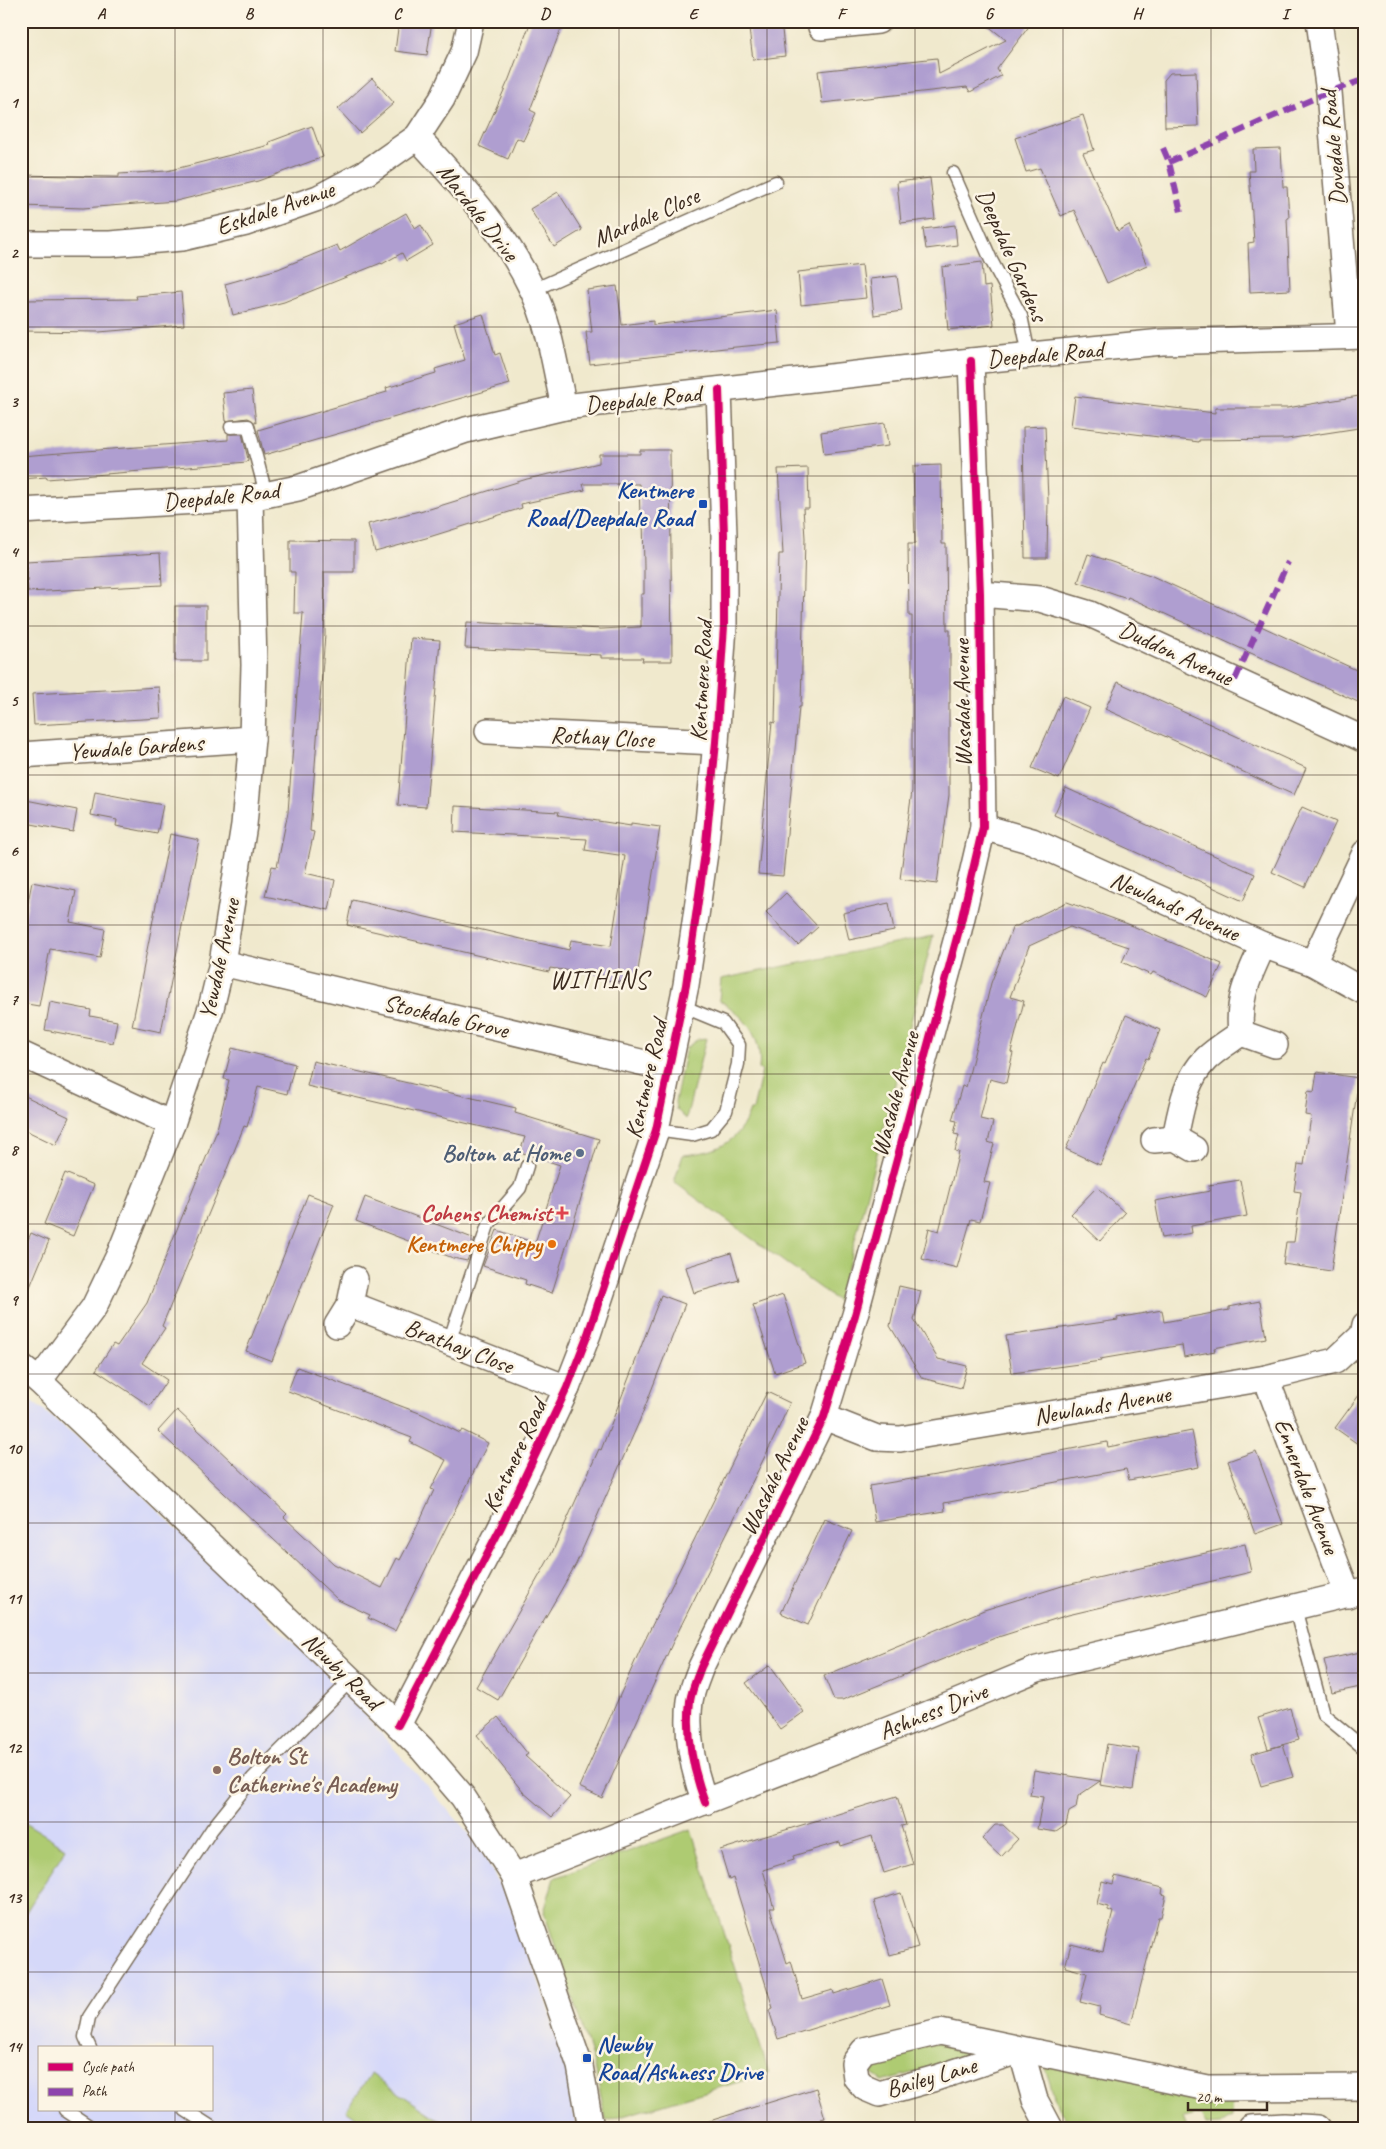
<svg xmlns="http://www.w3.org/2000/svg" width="1386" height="2149" font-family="Caveat,sans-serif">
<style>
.built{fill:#d5d8f9;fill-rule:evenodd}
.green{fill:#aecb72;stroke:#747a48}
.building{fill:#af9ed0}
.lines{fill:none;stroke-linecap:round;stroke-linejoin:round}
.lane-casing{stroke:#7a6d5b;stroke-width:15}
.street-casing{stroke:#7a6d5b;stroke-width:28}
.lane{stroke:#fff;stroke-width:12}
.street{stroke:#fff;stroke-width:25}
.quiet{stroke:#8e44ad;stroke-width:6;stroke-dasharray:12 6;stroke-linecap:butt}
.cycleway-casing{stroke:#fcf5e5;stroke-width:11}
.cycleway{stroke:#d6006c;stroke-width:8}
.grid{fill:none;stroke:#3b2a1e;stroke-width:1;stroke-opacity:0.55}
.transit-dot{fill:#1a4fb4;stroke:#fcf5e5;stroke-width:2}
.service-dot{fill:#5c6f8a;stroke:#fcf5e5;stroke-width:2}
.health-dot{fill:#e0444e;stroke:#fcf5e5;stroke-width:2}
.food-dot{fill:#e8710a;stroke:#fcf5e5;stroke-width:2}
.education-dot{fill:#8d6e63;stroke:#fcf5e5;stroke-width:2}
.labels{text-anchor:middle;stroke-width:5;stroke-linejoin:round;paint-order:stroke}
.street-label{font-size:24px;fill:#3b2a1e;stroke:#fcf5e5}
.transit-label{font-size:24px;font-weight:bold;fill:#164399;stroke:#fcf5e5;text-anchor:end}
.service-label{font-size:24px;font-weight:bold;fill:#4e5e75;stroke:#fcf5e5;text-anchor:end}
.health-label{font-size:24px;font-weight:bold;fill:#be3a42;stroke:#fcf5e5;text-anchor:end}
.food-label{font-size:24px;font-weight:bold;fill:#c56008;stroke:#fcf5e5;text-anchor:end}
.education-label{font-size:24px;font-weight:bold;fill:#785e54;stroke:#fcf5e5;text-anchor:start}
.neighbourhood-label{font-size:25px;letter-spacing:1px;fill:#3b2a1e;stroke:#fcf5e5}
.neatline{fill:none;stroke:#3b2a1e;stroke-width:2}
.grid-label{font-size:16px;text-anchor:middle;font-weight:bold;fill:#3b2a1e}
</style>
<rect width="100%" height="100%" fill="#fcf5e5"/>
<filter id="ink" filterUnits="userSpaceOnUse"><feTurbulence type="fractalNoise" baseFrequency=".02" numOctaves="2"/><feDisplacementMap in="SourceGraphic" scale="10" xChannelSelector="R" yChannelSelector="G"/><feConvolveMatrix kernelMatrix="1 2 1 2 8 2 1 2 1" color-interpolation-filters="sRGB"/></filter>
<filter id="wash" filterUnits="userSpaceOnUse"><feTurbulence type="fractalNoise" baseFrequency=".0096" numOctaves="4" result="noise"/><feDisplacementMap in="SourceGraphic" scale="20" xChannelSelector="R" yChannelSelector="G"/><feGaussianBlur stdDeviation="1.12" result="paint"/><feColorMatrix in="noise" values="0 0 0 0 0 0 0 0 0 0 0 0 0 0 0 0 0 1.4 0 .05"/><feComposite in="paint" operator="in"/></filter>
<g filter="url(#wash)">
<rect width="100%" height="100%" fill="#f0e9cd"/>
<!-- built -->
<path class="built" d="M21 1393 103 1457 348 1696 478 1844 517 1918 565 2058 576 2128H21ZM39 2048H211V2110H39Z"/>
<!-- green -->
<g class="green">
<path d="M933 936 839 1302 674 1182 683 1155C717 1152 738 1144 750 1110H753L762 1071 759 1069C763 1037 745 1016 719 1000L721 979Z"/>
<polygon points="706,1038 686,1119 676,1109 675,1102 686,1048 698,1039"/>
<polygon points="21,1820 66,1848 21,1920"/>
<polygon points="691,1829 769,2073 606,2121 595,2067 544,1912 554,1878"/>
<polygon points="948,2043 969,2047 971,2054 967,2058 882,2081 872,2074 872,2068 876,2061 930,2044"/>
<polygon points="1048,2064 1233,2094 1232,2117 1221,2124 1206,2125 1200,2114 1183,2118 1187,2128 1073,2128 1058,2108 1045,2068"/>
<polygon points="371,2074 448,2126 447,2128 372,2128 346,2110"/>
</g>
<g id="blocks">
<!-- building -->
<g class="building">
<polygon points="399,21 432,21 427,55 395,51"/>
<polygon points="531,21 564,21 530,110 536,113 523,141 517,138 508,159 479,146 509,79"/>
<polygon points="748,21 781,21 785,56 753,60"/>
<polygon points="982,21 1033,21 997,69 1001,76 970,92 967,87 822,103 818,71 937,58 939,74 1006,40"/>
<polygon points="1196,72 1198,126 1165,127 1164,80 1170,73"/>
<polygon points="372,78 394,103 360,133 338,109"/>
<polygon points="1083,115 1094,150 1083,153 1118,231 1129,225 1147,265 1107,283 1074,210 1061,216 1040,168 1026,172 1015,138"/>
<polygon points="312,126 323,157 258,181 176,201 83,208 21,206 21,175 119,177 119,174 167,171 270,145 269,142"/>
<polygon points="1281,148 1283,187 1287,187 1289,218 1287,218 1290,290 1250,292 1248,243 1254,242 1249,171 1254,171 1253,149"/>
<polygon points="930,178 935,219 901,223 897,182"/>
<polygon points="558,192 582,230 554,247 530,209"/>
<polygon points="406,213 415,229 421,225 433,245 406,261 402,253 382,264 381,263 284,302 233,315 225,284 278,269 337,245 340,251"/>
<polygon points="955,225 957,245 926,249 923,229"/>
<polygon points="982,262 984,287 990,286 994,325 948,330 942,267"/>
<polygon points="862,265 866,298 801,305 798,272"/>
<polygon points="897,276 902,311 874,315 870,279"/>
<polygon points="617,286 622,325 653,321 653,325 777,310 780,343 725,348 590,364 586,332 592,332 587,290"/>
<polygon points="181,292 184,325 99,332 21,331 21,300 137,299 136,296"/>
<polygon points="483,314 495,355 500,353 510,384 264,455 258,430 387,392 386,388 436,373 435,369 465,360 454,323"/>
<polygon points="252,390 256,423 248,418 226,421 223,393"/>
<polygon points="1365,395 1365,427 1287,439 1199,440 1199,442 1071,426 1075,396 1215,413 1215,408 1287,408"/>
<polygon points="885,423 888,446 824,454 821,432"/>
<polygon points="1045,426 1048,500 1047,558 1025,558 1023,427"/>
<polygon points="228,434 242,434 248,459 247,462 47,479 46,477 21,479 21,456 228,440"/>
<polygon points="640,450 670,450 672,661 642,661 643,658 601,658 601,655 465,648 467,622 601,629 641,627 641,594 644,594 644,568 643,517 640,517 639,484 583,484 585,490 521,504 522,508 426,538 375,552 368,524 419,511 420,512 527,479 599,463 599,454 640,454"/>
<polygon points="941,465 942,544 946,544 947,630 950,630 950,703 949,703 949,795 937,884 900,879 912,791 912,616 909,616 908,544 915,544 913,466"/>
<polygon points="808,468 809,508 803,508 805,538 801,707 799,707 783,876 758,874 772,722 775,723 779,554 783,554 778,469"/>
<polygon points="290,540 354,541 354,572 324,572 325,634 310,831 314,832 305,873 335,880 329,910 265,896 272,866 277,867 288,812 303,613 294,613 295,572 290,572"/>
<polygon points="160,553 162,585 28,592 26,561"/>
<polygon points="1088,554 1150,575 1365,674 1365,687 1358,702 1128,597 1127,599 1078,582"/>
<rect x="175" y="606" width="31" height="55"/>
<polygon points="411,638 440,640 426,807 398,805"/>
<polygon points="1118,682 1306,768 1294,795 1105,709"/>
<polygon points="159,687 161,718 34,725 32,694"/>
<polygon points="1063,696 1090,708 1059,779 1032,768"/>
<polygon points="1066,788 1255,874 1243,901 1054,815"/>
<polygon points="95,792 163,805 157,834 116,826 117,820 91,815"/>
<polygon points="21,799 77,810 73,832 21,822"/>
<polygon points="455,806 559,812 558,815 631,826 631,823 660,827 636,984 607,980 607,976 550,968 549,972 347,925 352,900 569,950 571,940 611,946 625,856 585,850 587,839 454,832"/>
<polygon points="1302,807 1336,822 1305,887 1272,872"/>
<polygon points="170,834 199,840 161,1032 132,1026"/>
<polygon points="32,882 76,891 70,922 105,929 100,958 50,949 39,1006 21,1003 21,936"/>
<polygon points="786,893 818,927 798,945 766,912"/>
<polygon points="1067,902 1128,924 1222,964 1207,997 1153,972 1151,975 1122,962 1129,947 1070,927 1029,946 1010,997 1024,1001 1011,1052 1013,1053 1006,1083 990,1079 980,1119 993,1122 988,1142 994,1144 984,1182 990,1183 980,1221 971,1219 957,1268 922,1259 929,1228 939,1231 959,1152 955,1151 959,1135 954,1134 957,1121 952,1120 962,1086 966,1087 991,983 1013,926 1017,926"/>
<polygon points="889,903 894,931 849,940 843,913"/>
<polygon points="50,1002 91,1010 90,1016 117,1021 113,1043 45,1030"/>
<polygon points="1126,1015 1160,1030 1148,1059 1146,1058 1100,1165 1066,1149 1103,1063 1105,1064"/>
<polygon points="232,1048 295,1064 287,1094 258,1087 247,1127 244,1126 225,1174 162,1326 165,1328 142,1363 167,1380 150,1406 96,1370 113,1344 117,1346 147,1303 216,1133 229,1080 224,1079"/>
<polygon points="313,1061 516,1108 515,1113 599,1139 552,1293 525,1284 526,1280 483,1266 497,1230 535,1243 560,1165 520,1152 525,1137 307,1086"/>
<polygon points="1317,1072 1359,1078 1331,1271 1283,1264 1286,1242 1294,1242 1301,1192 1294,1191 1298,1164 1304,1165 1311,1116 1305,1115 1308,1091 1314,1092"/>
<polygon points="21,1094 69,1117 56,1145 21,1128"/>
<polygon points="65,1173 94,1185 73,1236 44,1224"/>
<polygon points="1240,1180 1247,1216 1191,1226 1192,1233 1162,1238 1155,1201 1210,1191 1209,1185"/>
<polygon points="1097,1187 1125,1213 1100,1241 1071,1214"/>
<polygon points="308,1194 334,1204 272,1361 246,1351"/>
<polygon points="365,1197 475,1239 467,1261 453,1258 356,1221"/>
<polygon points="31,1233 49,1241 22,1306 21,1256"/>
<polygon points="731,1253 739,1280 694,1293 686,1267"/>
<polygon points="899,1286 921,1291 914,1320 938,1359 967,1366 961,1388 922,1378 890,1326"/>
<polygon points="661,1295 685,1304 639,1422 576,1564 498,1700 476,1687 551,1555 599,1449 601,1450"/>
<polygon points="783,1295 805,1363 775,1373 753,1305"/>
<polygon points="1260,1301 1266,1338 1214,1348 1215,1351 1184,1357 1182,1345 1100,1359 1101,1361 1012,1373 1006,1336 1118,1320 1117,1318 1162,1310 1164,1322 1229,1310 1229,1307"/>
<polygon points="297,1367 422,1414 460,1433 462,1430 488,1443 395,1631 368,1618 370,1615 338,1600 158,1431 177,1410 287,1514 284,1517 334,1564 382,1588 397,1558 400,1560 412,1537 434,1490 431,1489 446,1460 410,1442 412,1438 288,1391"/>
<polygon points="1365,1387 1365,1449 1335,1428"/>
<polygon points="767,1392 790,1403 775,1436 672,1644 602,1798 579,1787 641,1648"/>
<polygon points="1192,1431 1199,1467 1129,1480 1126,1469 944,1503 945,1511 875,1522 869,1486 954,1472 1107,1442 1108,1447"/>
<polygon points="1256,1451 1283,1524 1255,1534 1228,1461"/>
<polygon points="825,1519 852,1531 808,1625 781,1613"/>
<polygon points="1245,1544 1251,1572 1068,1615 995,1638 842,1700 834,1700 824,1676 984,1610 1062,1586"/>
<polygon points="1365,1651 1365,1686 1332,1693 1324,1660"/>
<polygon points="770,1665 804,1712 780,1729 746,1683"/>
<polygon points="1290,1708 1299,1740 1268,1749 1258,1718"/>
<polygon points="498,1717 528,1754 525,1756 570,1797 552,1817 523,1792 477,1735"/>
<polygon points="1107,1744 1139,1749 1133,1790 1100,1785"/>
<polygon points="1283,1745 1293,1777 1261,1786 1251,1754"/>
<polygon points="1034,1770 1100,1781 1078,1796 1076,1808 1069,1812 1066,1825 1056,1832 1037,1829 1043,1797 1030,1795"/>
<polygon points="897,1796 906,1825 901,1826 913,1864 884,1873 872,1836 841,1846 840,1842 816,1849 793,1856 794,1860 763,1870 774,1908 770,1908 787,1963 791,1961 802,1999 833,1990 834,1994 882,1979 890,2005 778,2039 769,2010 773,2008 733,1878 729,1880 720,1850"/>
<polygon points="995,1825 1003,1825 1018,1839 1001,1857 982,1839"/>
<polygon points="1115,1876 1163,1888 1162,1894 1166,1895 1161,1917 1158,1917 1131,2024 1099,2015 1100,2007 1080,2002 1087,1973 1065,1967 1071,1944 1103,1952 1113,1912 1108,1910 1108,1907 1097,1904 1102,1881 1113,1884"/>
<polygon points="901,1893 918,1947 890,1955 874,1901"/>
<polygon points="816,2088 825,2118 821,2119 824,2128 704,2128 703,2123"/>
</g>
</g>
</g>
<g filter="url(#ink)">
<use href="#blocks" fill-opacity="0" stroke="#7a6d5b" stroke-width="1"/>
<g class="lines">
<!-- lane casing -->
<g class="lane-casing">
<g id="lane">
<polyline points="953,173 991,260 1021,316 1029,355"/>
<polyline points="533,290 776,182"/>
<polyline points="231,427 248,426 266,494"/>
<polyline points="656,1130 692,1135 711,1129 726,1111 738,1064 739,1045 723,1023 682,1006"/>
<polyline points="449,1342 488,1225 520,1188 527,1166"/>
<polyline points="1295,1608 1323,1714 1365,1749"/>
<polyline points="90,2048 85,2037 89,2017 212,1829 253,1778 351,1680"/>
<polyline points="65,2110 92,2128"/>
<polyline points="185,2110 213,2128"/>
</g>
</g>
<!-- street casing -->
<g class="street-casing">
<g id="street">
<polyline points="820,21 821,27 878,21"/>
<polyline points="1319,21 1329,92 1349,335"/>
<path d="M417 137C460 184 504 230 532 289 550 325 555 368 564 407"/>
<polyline points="21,244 110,244 182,238 246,223 318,198 367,172 417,137 442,99 464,52 471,21"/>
<polyline points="21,511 250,498 298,488 466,430 564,407 971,361 1162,342 1365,336"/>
<polyline points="980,594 1040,599 1090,614 1365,740"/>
<polyline points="488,731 716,742"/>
<polyline points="21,755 252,739"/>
<polyline points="983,827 1032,841 1263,945 1313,963 1365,992"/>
<polyline points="222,963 670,1069"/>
<polyline points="1313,963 1365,853"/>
<polyline points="1241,1033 1275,1045"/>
<polyline points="21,1054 172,1124"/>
<path d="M1175 1138C1181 1109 1185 1080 1206 1059 1216 1049 1230 1041 1241 1033 1237 997 1249 977 1263 945"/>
<polyline points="1154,1140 1175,1138 1194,1149"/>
<polyline points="350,1304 567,1388"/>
<polyline points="337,1325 350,1304 355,1279"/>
<polyline points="21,1367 39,1381 398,1725 422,1749 463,1797 514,1876 580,2066 591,2128"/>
<polyline points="1266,1378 1348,1595"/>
<polyline points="39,1381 94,1307 120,1253 172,1124 211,1008 222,963 244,825 252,739 254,665 250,498"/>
<polyline points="824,1417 877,1438 900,1439 1266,1378 1335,1361 1363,1335 1365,1325"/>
<polyline points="398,1725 500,1529 567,1388 588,1334 656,1130 686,985 705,853 716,742 724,626 724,535 719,390"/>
<path d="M705 1802C693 1770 686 1735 690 1701 692 1689 697 1678 701 1667L824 1417 855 1315 959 930 983 827 980 594 971 361"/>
<polyline points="514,1876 926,1715 1037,1669 1365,1590"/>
<polyline points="1021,2050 936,2078 879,2094 865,2088 856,2078 854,2063 864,2050 940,2032 1207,2088 1365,2087"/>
<polyline points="1021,2050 1035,2100 1050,2128"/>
<polyline points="1251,2128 1284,2126 1318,2128"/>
</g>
</g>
<!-- lane -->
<use href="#lane" class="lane"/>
<!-- street -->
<use href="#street" class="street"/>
<!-- quiet -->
<g class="quiet">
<polyline points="1163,148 1169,162 1181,212"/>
<polyline points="1169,162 1329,92 1365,79"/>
<polyline points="1235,680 1288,562"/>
</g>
<!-- cycleway casing -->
<g class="cycleway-casing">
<g id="cycleway">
<polyline points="398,1725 500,1529 567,1388 588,1334 656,1130 686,985 705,853 716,742 724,626 724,535 719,390"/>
<path d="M705 1802C693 1770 686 1735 690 1701 692 1689 697 1678 701 1667L824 1417 855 1315 959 930 983 827 980 594 971 361"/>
</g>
</g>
<!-- cycleway -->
<use href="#cycleway" class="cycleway"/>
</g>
</g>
<!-- grid -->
<path class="grid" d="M175 21V2048M323 21V2128M471 21V2128M619 21V2128M767 21V2128M915 21V2128M1063 21V2128M1211 21V2128M21 177H1365M21 327H1365M21 476H1365M21 626H1365M21 775H1365M21 925H1365M21 1074H1365M21 1224H1365M21 1374H1365M21 1523H1365M21 1673H1365M21 1822H1365M21 1972H1365M175 2110V2128"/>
<!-- markers -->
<g class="transit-dot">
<rect x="698" y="499" width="10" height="10" rx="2.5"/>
<rect x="582" y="2053" width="10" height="10" rx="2.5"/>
</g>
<circle class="service-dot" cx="580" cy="1153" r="5"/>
<path class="health-dot" d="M559.5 1205.5h5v5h5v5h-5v5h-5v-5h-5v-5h5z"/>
<circle class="food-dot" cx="552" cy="1244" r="5"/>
<circle class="education-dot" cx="217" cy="1770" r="5"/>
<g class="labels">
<!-- street labels -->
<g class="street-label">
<text transform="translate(1333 148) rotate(-95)" y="8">Dovedale Road</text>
<text transform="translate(275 208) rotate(-19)" y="8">Eskdale Avenue</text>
<text transform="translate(478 212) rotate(52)" y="8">Mardale Drive</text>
<text transform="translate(646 217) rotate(-24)" y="8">Mardale Close</text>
<text transform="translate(1012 255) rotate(66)" y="8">Deepdale Gardens</text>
<text transform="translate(1045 354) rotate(-5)" y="8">Deepdale Road</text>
<text transform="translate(643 399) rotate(-6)" y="8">Deepdale Road</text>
<text transform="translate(221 496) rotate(-6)" y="8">Deepdale Road</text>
<text transform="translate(1176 653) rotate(25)" y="8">Duddon Avenue</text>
<text transform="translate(701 681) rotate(-87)" y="8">Kentmere Road</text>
<text transform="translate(962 703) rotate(-91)" y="8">Wasdale Avenue</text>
<text transform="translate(602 737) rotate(3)" y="8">Rothay Close</text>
<text transform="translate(136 747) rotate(-4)" y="8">Yewdale Gardens</text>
<text transform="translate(1175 906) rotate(24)" y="8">Newlands Avenue</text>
<text transform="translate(219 959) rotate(-78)" y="8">Yewdale Avenue</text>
<text transform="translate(446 1016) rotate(13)" y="8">Stockdale Grove</text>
<text transform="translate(646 1079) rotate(-77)" y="8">Kentmere Road</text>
<text transform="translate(895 1094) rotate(-75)" y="8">Wasdale Avenue</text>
<text transform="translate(459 1346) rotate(21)" y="8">Brathay Close</text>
<text transform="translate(1102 1405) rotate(-10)" y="8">Newlands Avenue</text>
<text transform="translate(514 1456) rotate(-65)" y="8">Kentmere Road</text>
<text transform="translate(774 1476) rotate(-64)" y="8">Wasdale Avenue</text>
<text transform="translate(1307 1486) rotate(69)" y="8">Ennerdale Avenue</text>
<text transform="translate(342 1671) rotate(44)" y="8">Newby Road</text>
<text transform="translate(933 1711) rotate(-22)" y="8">Ashness Drive</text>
<text transform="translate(931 2077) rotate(-16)" y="8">Bailey Lane</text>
</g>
<!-- transit labels -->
<g class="transit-label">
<text x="693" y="498">Kentmere<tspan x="693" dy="28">Road/Deepdale Road</tspan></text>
<text x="597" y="2052" text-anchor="start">Newby<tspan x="597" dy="28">Road/Ashness Drive</tspan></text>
</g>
<!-- service labels -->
<g class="service-label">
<text x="570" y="1161">Bolton at Home</text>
</g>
<!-- health labels -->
<g class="health-label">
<text x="552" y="1221">Cohens Chemist</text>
</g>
<!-- food labels -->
<g class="food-label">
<text x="542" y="1252">Kentmere Chippy</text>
</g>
<!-- education labels -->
<g class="education-label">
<text x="227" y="1764">Bolton St<tspan x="227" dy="28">Catherine's Academy</tspan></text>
</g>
<!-- neighbourhood labels -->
<g class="neighbourhood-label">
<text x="599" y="988">WITHINS</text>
</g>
</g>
<!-- margin -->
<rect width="1386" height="2149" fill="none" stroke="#fcf5e5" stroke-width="55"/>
<!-- legend -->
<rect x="38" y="2046" width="175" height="65" fill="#fcf5e5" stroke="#afa495"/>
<rect x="48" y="2063" width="25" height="8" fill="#d6006c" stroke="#afa495"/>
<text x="82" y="2072" font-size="15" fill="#3b2a1e">Cycle path</text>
<rect x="48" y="2088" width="25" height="8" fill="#8e44ad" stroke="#afa495"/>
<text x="82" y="2096" font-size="15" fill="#3b2a1e">Path</text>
<!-- scale -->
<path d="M1188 2102v8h79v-8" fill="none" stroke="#3b2a1e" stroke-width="2.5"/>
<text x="1196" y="2102" font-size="15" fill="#3b2a1e" stroke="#fcf5e5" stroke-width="4" paint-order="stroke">20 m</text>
<rect x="28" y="28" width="1330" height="2094" class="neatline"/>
<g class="grid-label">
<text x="101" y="19">A</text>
<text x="249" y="19">B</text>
<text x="397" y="19">C</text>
<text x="545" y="19">D</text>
<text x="693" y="19">E</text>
<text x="841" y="19">F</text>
<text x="989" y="19">G</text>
<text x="1137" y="19">H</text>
<text x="1285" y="19">I</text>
<text x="14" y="108">1</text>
<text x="14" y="258">2</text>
<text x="14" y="407">3</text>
<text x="14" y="557">4</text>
<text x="14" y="706">5</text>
<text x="14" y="856">6</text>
<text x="14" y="1005">7</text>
<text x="14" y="1155">8</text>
<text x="14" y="1305">9</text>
<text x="14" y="1454">10</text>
<text x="14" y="1604">11</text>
<text x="14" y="1753">12</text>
<text x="14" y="1903">13</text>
<text x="14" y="2052">14</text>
</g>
</svg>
